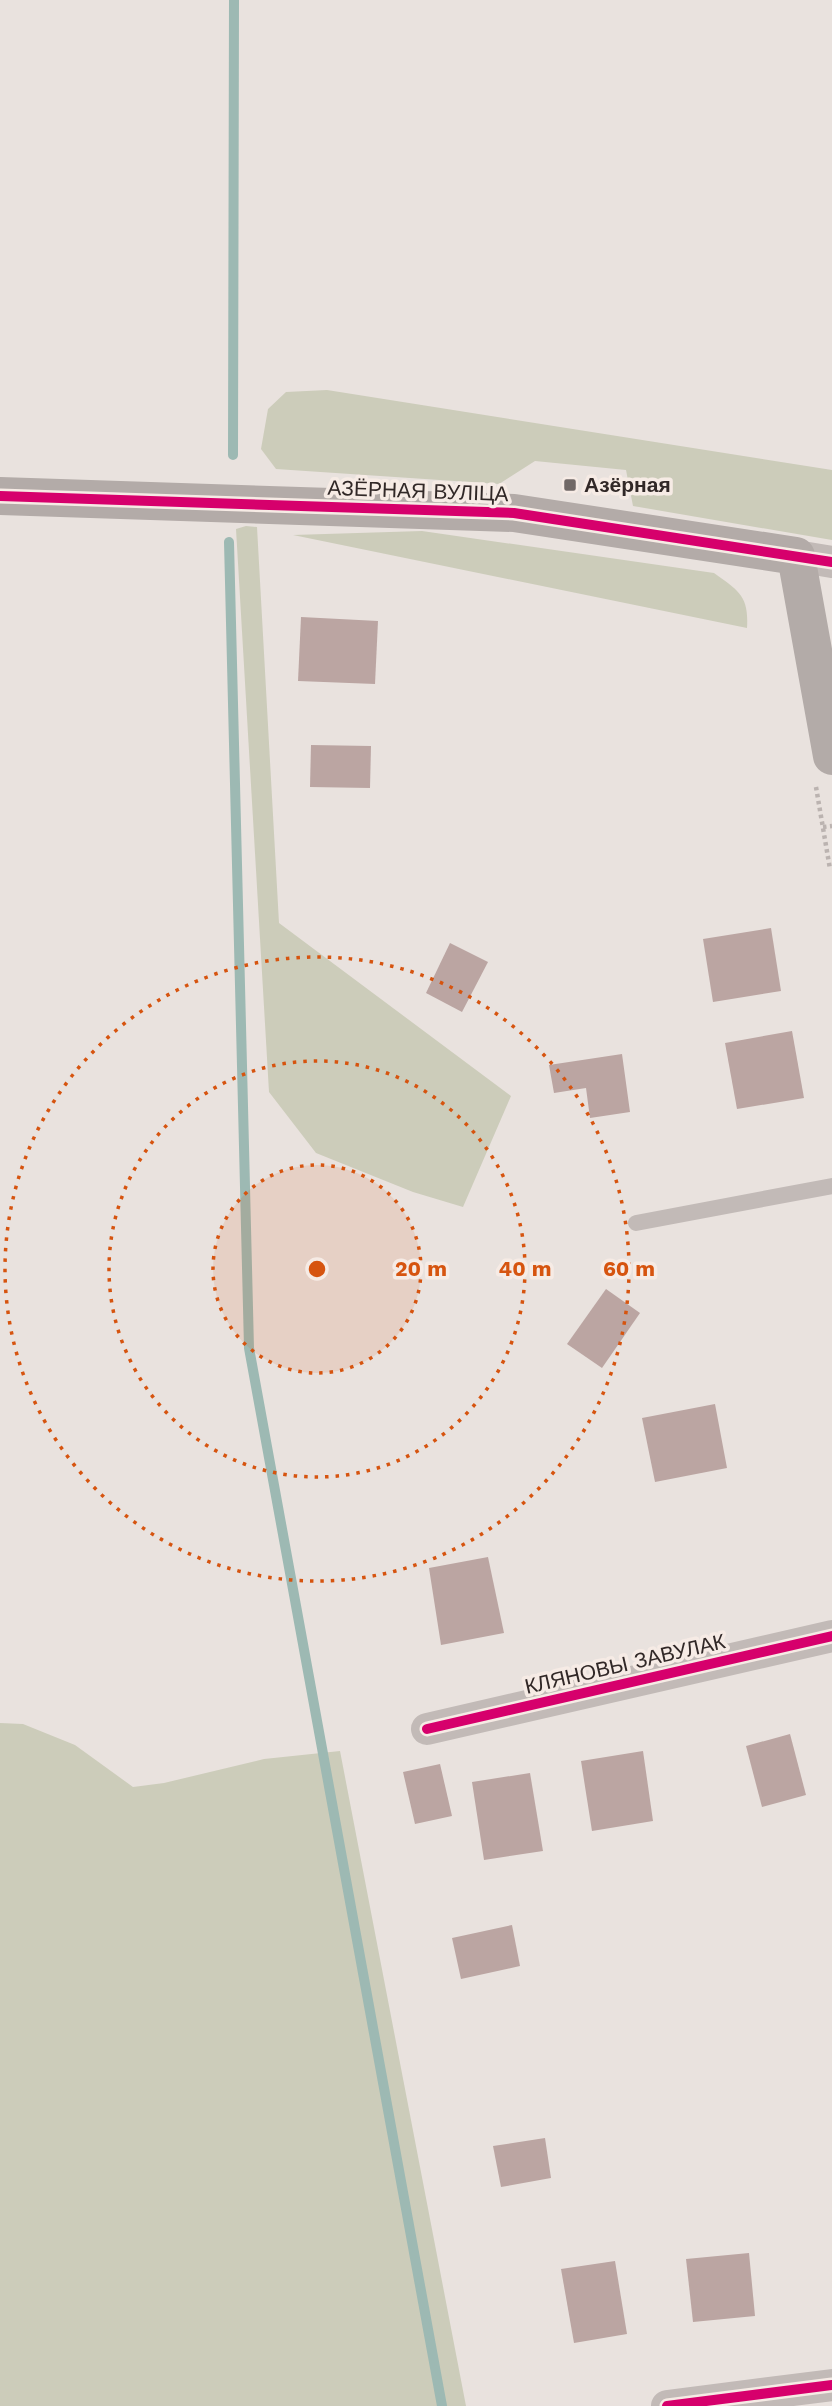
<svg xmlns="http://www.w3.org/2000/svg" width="832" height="2406" font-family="'Work Sans',sans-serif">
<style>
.green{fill:#ccccba}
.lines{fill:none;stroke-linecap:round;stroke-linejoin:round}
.stream{stroke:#9db9b3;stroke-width:10}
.building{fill:#bba5a2}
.path{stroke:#bbb3b0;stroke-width:4.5;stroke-dasharray:3.5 3.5;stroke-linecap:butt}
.lane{stroke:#c2bab7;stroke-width:16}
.street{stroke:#c2bab7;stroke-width:32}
.secondary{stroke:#b3aba8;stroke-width:38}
.cycleway-casing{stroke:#f6ebe5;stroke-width:15}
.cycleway{stroke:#d6006c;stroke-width:10}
.ring{fill:none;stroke:#d6540f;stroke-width:3.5;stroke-dasharray:3.5 7}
.poi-dot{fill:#716967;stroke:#f6ebe5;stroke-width:2.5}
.labels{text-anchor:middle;stroke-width:7;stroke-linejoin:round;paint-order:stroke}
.poi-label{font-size:21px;font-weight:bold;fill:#312827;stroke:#f6ebe5;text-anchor:start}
.street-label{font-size:21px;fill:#312827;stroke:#f6ebe5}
.centre{fill:#d6540f;stroke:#f6ebe5;stroke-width:3.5}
.ring-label{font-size:21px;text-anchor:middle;font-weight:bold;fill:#d6540f;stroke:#f6ebe5;stroke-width:7;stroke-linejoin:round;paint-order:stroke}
</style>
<rect width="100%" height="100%" fill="#e9e2de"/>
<!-- green -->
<g class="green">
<polygon points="327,390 832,470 832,540 633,506 626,470 535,461 499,484 276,469 261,449 268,409 286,392"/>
<polygon points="246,526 257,527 279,923 511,1096 463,1207 413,1192 316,1153 269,1092 236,529"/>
<path d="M422 531 714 573C739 591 749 596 747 628L293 535Z"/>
<polygon points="0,1723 23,1724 75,1745 133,1787 164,1783 264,1759 340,1751 466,2406 0,2406"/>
</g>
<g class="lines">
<!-- stream -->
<g class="stream">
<polyline points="233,455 234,0"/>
<polyline points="229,542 249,1348 442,2406"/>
</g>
</g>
<!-- building -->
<g class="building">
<polygon points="301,617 378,621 375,684 298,681"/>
<polygon points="311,745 371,746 370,788 310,787"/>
<polygon points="771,928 781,991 713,1002 703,939"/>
<polygon points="450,943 488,962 462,1012 426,993"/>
<polygon points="792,1031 804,1098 737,1109 725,1043"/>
<polygon points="622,1054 630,1112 590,1118 586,1088 554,1093 549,1065"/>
<polygon points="606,1289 640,1313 602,1368 567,1344"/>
<polygon points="715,1404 727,1468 655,1482 642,1418"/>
<polygon points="488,1557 504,1633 441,1645 429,1568"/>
<polygon points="790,1734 806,1795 762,1807 746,1746"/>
<polygon points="643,1751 653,1821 592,1831 581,1761"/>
<polygon points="440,1764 452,1816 415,1824 403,1772"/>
<polygon points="530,1773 543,1851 484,1860 472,1782"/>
<polygon points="512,1925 520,1966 461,1979 452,1938"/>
<polygon points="545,2138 551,2178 501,2187 493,2146"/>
<polygon points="749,2253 755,2316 693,2322 686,2259"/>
<polygon points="615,2261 627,2334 574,2343 561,2269"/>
</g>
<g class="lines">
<!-- path -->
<g class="path">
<polyline points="816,787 830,869"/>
<polyline points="823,827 832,826"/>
</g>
<!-- lane -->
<polyline class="lane" points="636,1223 832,1186"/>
<!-- street -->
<g class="street">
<polyline points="796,556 832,562"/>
<polyline points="427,1729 832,1636"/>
<polyline points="667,2406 832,2385"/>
</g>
<!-- secondary -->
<polyline class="secondary" points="0,496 514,513 796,556 832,756"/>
<!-- cycleway casing -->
<g class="cycleway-casing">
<g id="cycleway">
<polyline points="0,496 514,513 832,562"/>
<polyline points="427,1729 832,1636"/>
<polyline points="667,2406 832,2385"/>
</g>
</g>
<!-- cycleway -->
<use href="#cycleway" class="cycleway"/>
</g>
<!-- distance rings -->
<circle cx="317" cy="1269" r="104" fill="#d6540f" fill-opacity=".12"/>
<g class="ring">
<circle cx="317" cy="1269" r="104"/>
<circle cx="317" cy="1269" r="208"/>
<circle cx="317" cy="1269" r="312"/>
</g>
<!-- markers -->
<rect class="poi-dot" x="563" y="478" width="14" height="14" rx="3.5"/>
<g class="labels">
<!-- poi labels -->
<g class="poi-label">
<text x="584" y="492">Азёрная</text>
</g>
<!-- street labels -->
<g class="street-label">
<text transform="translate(418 491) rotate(2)" y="7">АЗЁРНАЯ ВУЛІЦА</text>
<text transform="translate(625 1664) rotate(-13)" y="7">КЛЯНОВЫ ЗАВУЛАК</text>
</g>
</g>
<circle cx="317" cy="1269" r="10" class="centre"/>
<g class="ring-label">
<text x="421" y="1276">20 m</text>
<text x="525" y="1276">40 m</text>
<text x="629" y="1276">60 m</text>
</g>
</svg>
